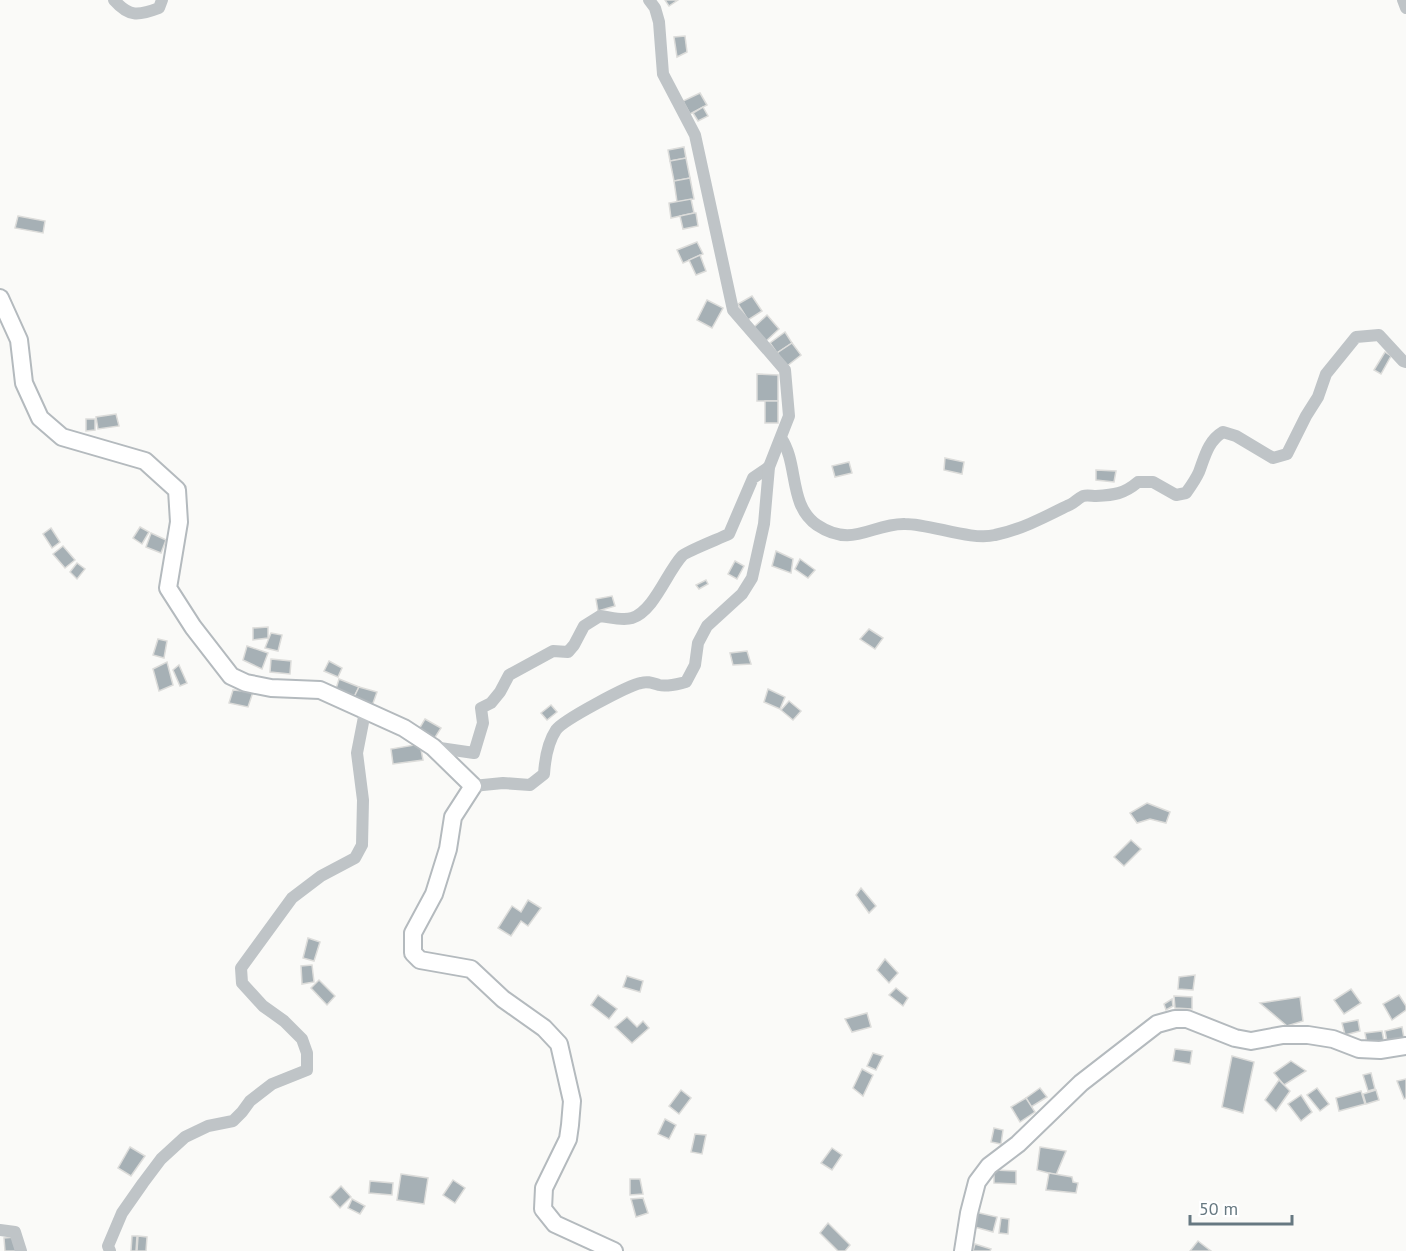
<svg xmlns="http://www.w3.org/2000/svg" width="1406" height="1251" font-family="'PT Sans',sans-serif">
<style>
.building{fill:#a6b0b5;stroke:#dcdcda;stroke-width:1.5}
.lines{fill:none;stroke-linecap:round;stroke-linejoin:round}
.secondary-casing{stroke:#b4babe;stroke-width:20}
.street{stroke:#bfc4c7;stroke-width:12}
.secondary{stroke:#fff;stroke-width:16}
</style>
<rect width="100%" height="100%" fill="#fafaf8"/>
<!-- building -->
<g class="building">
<polygon points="665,0 678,0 669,6"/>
<polygon points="685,36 687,52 677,57 674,37"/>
<polygon points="700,93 707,105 690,114 683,101"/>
<polygon points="703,107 708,116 698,121 693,113"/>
<polygon points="684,147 686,158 670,161 668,150"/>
<polygon points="686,158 690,178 674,181 670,161"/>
<polygon points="690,178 694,199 677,202 674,181"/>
<polygon points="691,199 694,213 671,218 669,203"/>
<polygon points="694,213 696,213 698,226 683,229 680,216"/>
<polygon points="18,216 45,221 43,233 15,228"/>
<polygon points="697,242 703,254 683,263 677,250"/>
<polygon points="700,255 706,271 696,275 689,260"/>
<polygon points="752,296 762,311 748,320 738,304"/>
<polygon points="707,300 723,308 712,328 697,320"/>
<polygon points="767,315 779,329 765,342 753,328"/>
<polygon points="785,332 792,343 777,353 770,343"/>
<polygon points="792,343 801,355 787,366 777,353"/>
<polygon points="1385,352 1391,356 1381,374 1374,370"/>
<polygon points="757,374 778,375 778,401 757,401"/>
<rect x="765" y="401" width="13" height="22"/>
<polygon points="116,414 119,426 98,429 96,417"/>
<polygon points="86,419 95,419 95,430 86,431"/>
<polygon points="945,458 964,462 962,474 944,470"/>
<polygon points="849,462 852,473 835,477 832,466"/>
<polygon points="1096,470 1116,471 1114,482 1096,480"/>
<polygon points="140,527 149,532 142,544 133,538"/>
<polygon points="51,528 60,542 52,548 43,534"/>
<polygon points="151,533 166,540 161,553 146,547"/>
<polygon points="63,546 75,560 65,568 53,554"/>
<polygon points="776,551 793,559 791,573 772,566"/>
<polygon points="800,559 815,570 808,578 795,569"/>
<polygon points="735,561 744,566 737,579 728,574"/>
<polygon points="77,563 85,569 77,579 70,572"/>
<polygon points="706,580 708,584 699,589 696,585"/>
<polygon points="612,596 615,606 598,611 596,599"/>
<polygon points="268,627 268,638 253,640 253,628"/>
<polygon points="869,629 883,638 875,649 860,639"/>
<polygon points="271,633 282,635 278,651 265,648"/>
<polygon points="158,639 167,641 164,658 153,655"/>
<polygon points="247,646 268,653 262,669 243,660"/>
<polygon points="747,651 751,664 733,665 730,653"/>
<polygon points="271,659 291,661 290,674 270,672"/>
<polygon points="329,661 342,668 338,677 324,671"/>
<polygon points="167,662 173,685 159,691 153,669"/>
<polygon points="179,665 187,683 180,686 173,670"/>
<polygon points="339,679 359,687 353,699 335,692"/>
<polygon points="359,687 377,692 372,706 353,699"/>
<polygon points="768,689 785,697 780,709 764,702"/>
<polygon points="233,690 253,692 248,707 229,703"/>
<polygon points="789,701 801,711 793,720 781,710"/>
<polygon points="551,705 557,712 547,720 541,713"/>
<polygon points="425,719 441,728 434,739 419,729"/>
<polygon points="420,744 423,760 393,764 391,749"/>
<polygon points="1147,803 1170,812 1166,823 1150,819 1137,823 1130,813"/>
<polygon points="1131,840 1141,849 1124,866 1114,857"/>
<polygon points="861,888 876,906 869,913 856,895"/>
<polygon points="528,900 541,908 528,926 521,921 511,936 498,928 512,906 521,912"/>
<polygon points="308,938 320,942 314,961 303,958"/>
<polygon points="885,959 898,973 889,983 877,970"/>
<polygon points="312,965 314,982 302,984 301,966"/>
<polygon points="1195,975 1193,990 1178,989 1179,977"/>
<polygon points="627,976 643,981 640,992 623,987"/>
<polygon points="319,980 335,996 327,1005 311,988"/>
<polygon points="896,988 908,998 903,1006 889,995"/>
<polygon points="1351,989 1361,1003 1344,1014 1334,1000"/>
<polygon points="598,995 617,1009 609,1019 591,1005"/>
<polygon points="1399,995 1406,1006 1406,1010 1392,1020 1383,1004"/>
<polygon points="1174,996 1192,997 1192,1009 1175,1008"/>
<polygon points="1300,997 1303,1021 1287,1026 1260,1003"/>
<polygon points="1172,999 1173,1006 1166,1010 1164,1004"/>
<polygon points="867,1013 871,1027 852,1032 845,1019"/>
<polygon points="627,1017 637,1027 643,1021 649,1028 632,1043 615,1027"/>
<polygon points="1358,1020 1360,1031 1345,1035 1342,1023"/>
<polygon points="1402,1027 1404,1038 1387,1042 1385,1031"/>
<polygon points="1382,1031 1384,1041 1367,1044 1365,1033"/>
<polygon points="1175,1049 1192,1051 1190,1064 1173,1061"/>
<polygon points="873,1053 883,1056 876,1070 867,1066"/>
<polygon points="1232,1056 1254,1062 1243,1113 1222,1107"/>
<polygon points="1291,1061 1306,1071 1284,1085 1274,1073"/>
<polygon points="862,1069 873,1075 863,1096 853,1088"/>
<polygon points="1371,1073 1375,1089 1368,1091 1363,1075"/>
<polygon points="1406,1079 1406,1098 1404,1099 1397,1081"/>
<polygon points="1279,1080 1290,1091 1276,1111 1265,1100"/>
<polygon points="1040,1088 1047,1097 1031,1107 1026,1098"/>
<polygon points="1317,1088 1329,1104 1320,1111 1307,1095"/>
<polygon points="681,1090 691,1098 679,1114 669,1106"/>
<polygon points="1376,1090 1379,1100 1366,1104 1363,1094"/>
<polygon points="1361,1091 1365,1104 1339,1111 1336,1098"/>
<polygon points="1301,1095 1312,1112 1301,1121 1288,1104"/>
<polygon points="1026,1098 1035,1112 1020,1122 1011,1107"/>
<polygon points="665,1119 676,1125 669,1139 658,1134"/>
<polygon points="994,1128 1003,1130 1001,1144 991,1142"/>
<polygon points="695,1134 706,1135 702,1154 691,1152"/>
<polygon points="130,1147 145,1156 131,1176 118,1168"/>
<polygon points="1040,1147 1066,1151 1056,1175 1037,1170"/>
<polygon points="832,1148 842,1155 832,1170 821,1163"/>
<polygon points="994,1170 1016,1171 1016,1184 994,1183"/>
<polygon points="1049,1173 1072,1177 1073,1182 1078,1183 1076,1193 1046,1190"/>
<polygon points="401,1174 428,1178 424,1204 397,1200"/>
<polygon points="630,1179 640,1179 643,1194 630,1195"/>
<polygon points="453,1180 465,1188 455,1203 443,1195"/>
<polygon points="370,1181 393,1183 392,1195 369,1193"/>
<polygon points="341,1186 351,1197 340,1208 330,1197"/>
<polygon points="643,1198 648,1213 636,1217 631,1199"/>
<polygon points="352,1199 365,1206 360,1214 348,1208"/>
<polygon points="975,1212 997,1217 993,1232 971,1226"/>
<polygon points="1001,1218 1009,1219 1008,1234 999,1233"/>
<polygon points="828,1223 850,1245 845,1251 838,1251 820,1233"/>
<polygon points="132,1236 137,1236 136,1251 131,1251"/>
<polygon points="138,1236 147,1237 146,1251 137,1251"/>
<polygon points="15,1237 16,1251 5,1251 4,1238"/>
<polygon points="1198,1241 1211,1251 1190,1251"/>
<polygon points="975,1244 991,1249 990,1251 973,1251"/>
</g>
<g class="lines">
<!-- secondary casing -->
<g class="secondary-casing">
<g id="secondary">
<polyline points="0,298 19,340 24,383 40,418 62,437 145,461 177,490 179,522 168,588 193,627 231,676 246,683 271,688 320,690 404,728 433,747 473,786 453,817 448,849 434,894 413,933 413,953 420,960 471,969 503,999 544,1028 559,1044 572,1101 570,1125 568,1139 544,1188 543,1209 555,1224 614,1251"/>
<polyline points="963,1251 969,1213 977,1182 989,1166 1018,1144 1081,1083 1157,1024 1175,1019 1187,1019 1235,1038 1251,1041 1283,1035 1308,1035 1333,1039 1359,1049 1380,1050 1406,1046"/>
</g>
</g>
<!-- street -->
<g class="street">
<path d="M114 0C129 17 138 16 159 8L162 0"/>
<polyline points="1403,0 1406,8"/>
<path d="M781 438C799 464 788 505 817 525 853 549 872 523 905 524 931 524 971 541 995 535 1020 530 1045 517 1067 506 1073 504 1077 499 1083 496 1087 495 1092 496 1096 496 1114 495 1124 494 1138 482H1153L1176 495 1186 493C1191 486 1196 479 1199 472 1205 456 1208 441 1223 432L1236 436 1273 458 1287 454 1306 416 1318 397 1326 374 1356 337 1379 335 1403 361 1406 362"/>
<path d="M433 747 474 753 483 723 481 708 491 703 500 692 509 675 553 651 568 652 574 645 584 626 600 616C610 617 622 621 632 618 654 611 667 572 682 556 685 552 721 538 729 534L753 478 769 467"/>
<path d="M473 786 503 783 530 785 544 774C545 759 548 742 556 730 563 720 629 685 641 683 648 681 652 683 659 685 668 687 677 684 686 682L695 665 698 643 707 626 742 594 752 578 764 524 769 467 789 416 785 370 733 310 695 135 663 74 659 22 655 8 649 0"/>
<polyline points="0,1230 15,1232 21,1251"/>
<polyline points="110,1251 108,1246 122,1213 143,1183 161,1159 185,1137 208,1126 233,1121 242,1112 250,1101 272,1084 307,1070 307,1053 302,1039 284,1021 263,1006 242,983 241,968 292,898 321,876 355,858 362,845 363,800 357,753 365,712"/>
</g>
<!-- secondary -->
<use href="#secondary" class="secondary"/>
</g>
<!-- scale -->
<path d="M1190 1215v9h102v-9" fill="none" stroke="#667881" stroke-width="3"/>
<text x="1199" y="1215" font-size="18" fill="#667881" stroke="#ffffff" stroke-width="4.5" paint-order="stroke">50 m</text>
</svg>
